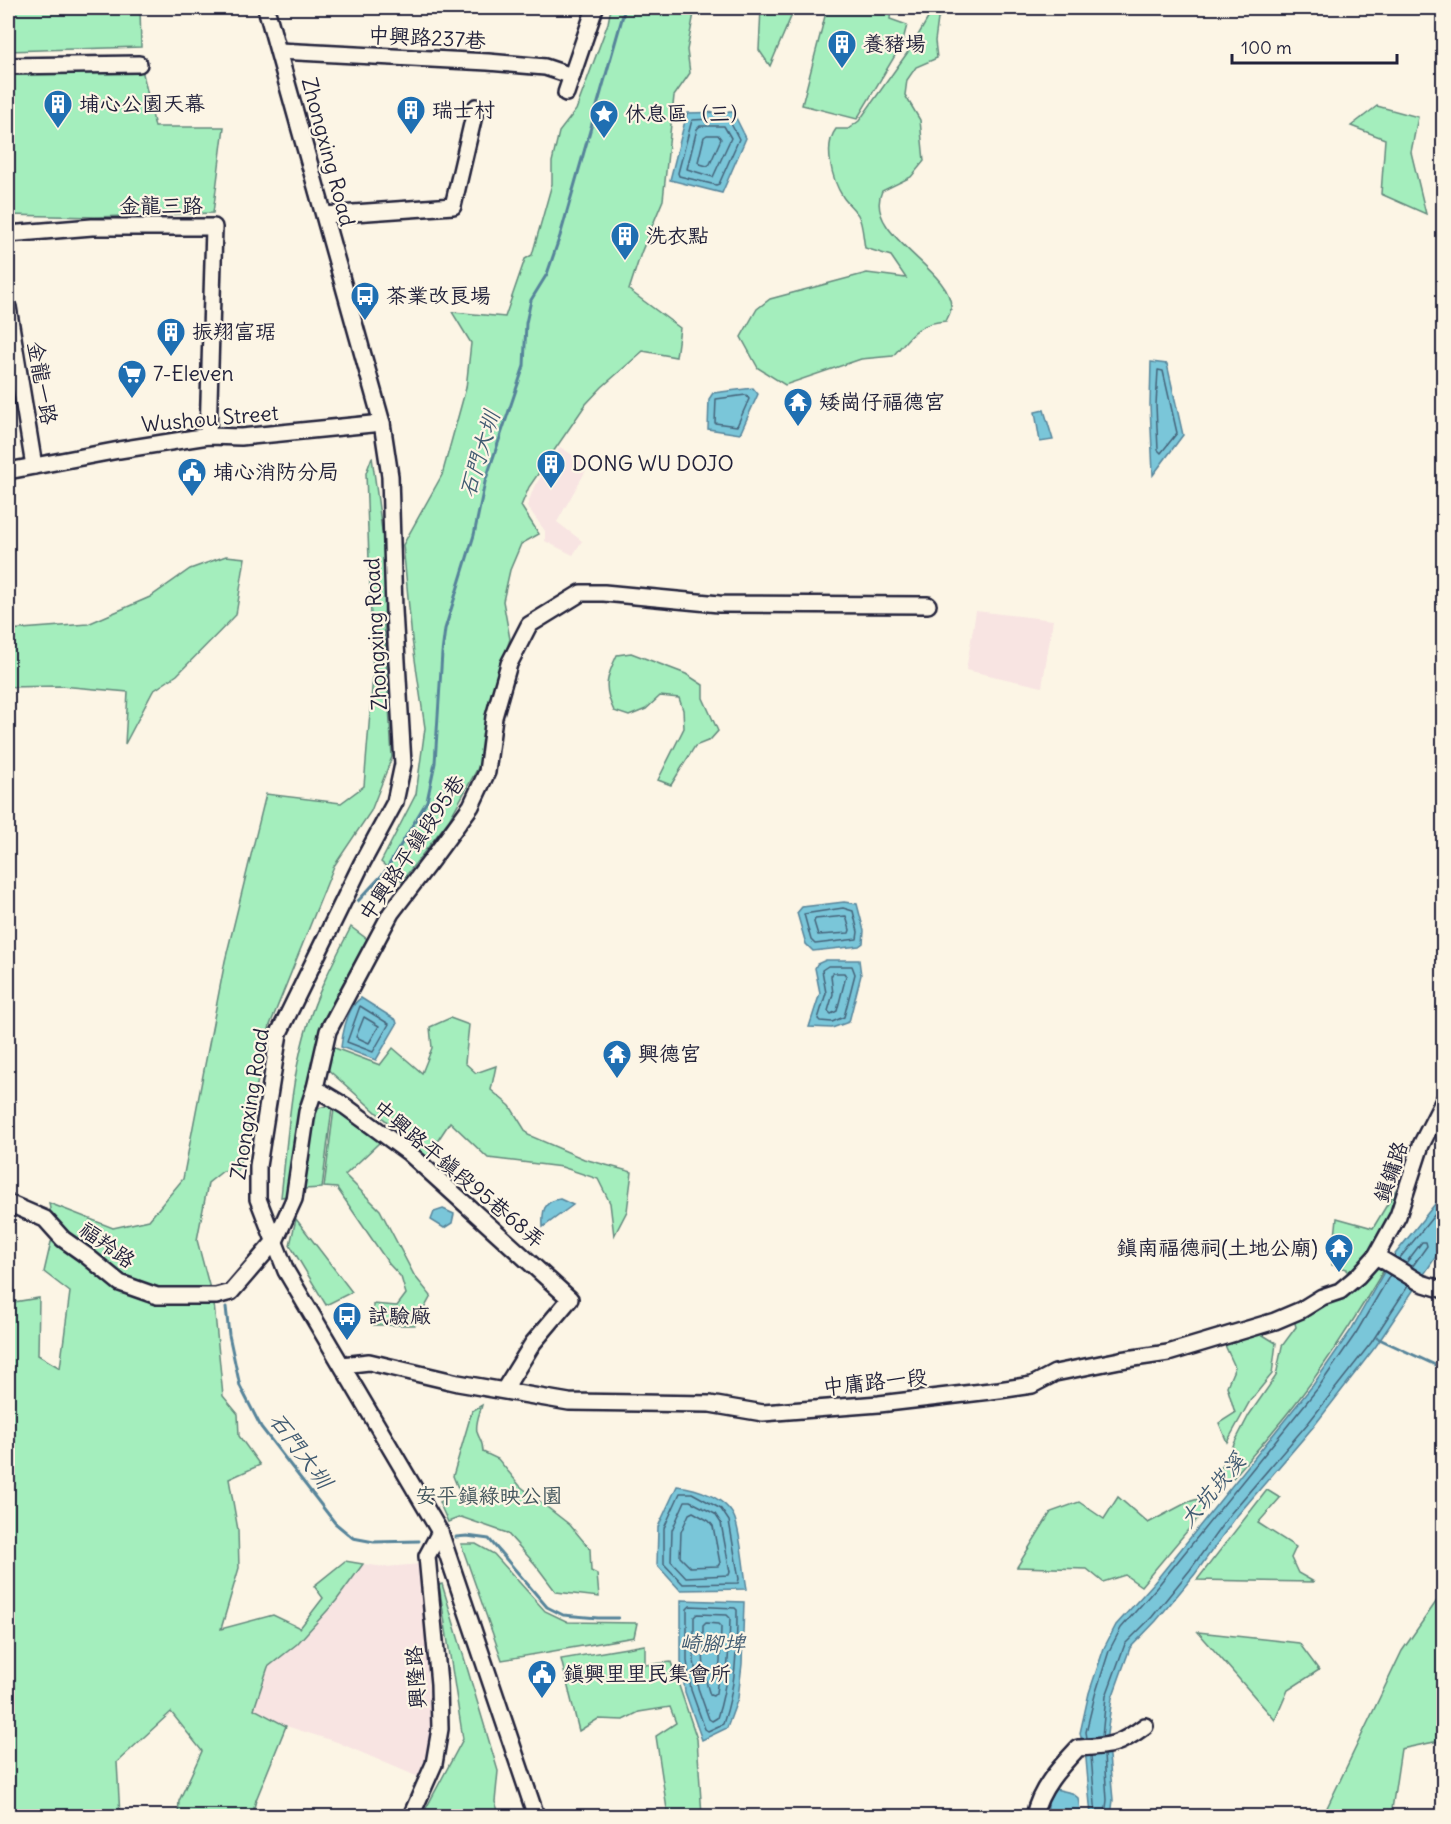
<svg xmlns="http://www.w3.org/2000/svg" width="1451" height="1824" font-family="Delius,'LXGW WenKai TC',sans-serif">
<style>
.built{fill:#f8e4e2}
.green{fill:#a4eebd;stroke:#63887c;stroke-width:1.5}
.water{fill:#7ac6d9;stroke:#57849a;stroke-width:1.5}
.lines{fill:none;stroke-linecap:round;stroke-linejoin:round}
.shore{stroke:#45647a;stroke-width:1.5}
.stream{stroke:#57849a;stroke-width:3}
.minor-casing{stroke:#22223b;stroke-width:20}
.minor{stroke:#fcf5e5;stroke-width:15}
.labels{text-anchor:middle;stroke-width:4.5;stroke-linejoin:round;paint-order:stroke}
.street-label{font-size:21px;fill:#22223b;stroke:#fcf5e5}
.poi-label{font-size:21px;fill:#22223b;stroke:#fcf5e5;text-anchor:start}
.park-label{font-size:21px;fill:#42555c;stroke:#fcf5e5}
.water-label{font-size:22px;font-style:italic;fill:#415b72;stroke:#fcf5e5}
</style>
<rect width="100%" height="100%" fill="#fcf5e5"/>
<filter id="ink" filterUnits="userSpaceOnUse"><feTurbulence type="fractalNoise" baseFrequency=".0167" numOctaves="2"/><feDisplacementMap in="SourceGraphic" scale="12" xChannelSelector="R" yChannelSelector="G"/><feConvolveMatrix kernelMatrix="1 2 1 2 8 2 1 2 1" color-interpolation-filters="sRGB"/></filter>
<g filter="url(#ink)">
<!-- built -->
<g class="built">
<polygon points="560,447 589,465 557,522 582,541 573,555 545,541 545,531 527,506 534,487"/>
<polygon points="976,611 1053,620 1042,687 966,670"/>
<polygon points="363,1564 385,1567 421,1564 431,1733 423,1779 337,1742 286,1726 254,1709 268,1667 297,1644 336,1601"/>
</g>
<!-- green -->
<g class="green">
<polygon points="8,8 140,8 141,47 8,51"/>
<polygon points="611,8 695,8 687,50 690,73 674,96 663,200 641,253 629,290 680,328 676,357 643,351 602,387 586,404 529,487 521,506 539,534 521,544 510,570 503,601 510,639 491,697 480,764 449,820 402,881 381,862 416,794 425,728 412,639 403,545 442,475 466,388 471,343 452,312 505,317 525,259 532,255 552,184 552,162 559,132 576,110 608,23"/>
<polygon points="761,8 810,8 806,13 794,10 770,66 759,50"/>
<polygon points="829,8 891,8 890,19 907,25 902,44 857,119 802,105 826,12"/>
<path d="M934 8H943L938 19 935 41 937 58 916 67 907 80 905 95 920 120 924 161 911 177 882 191C862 235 953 269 951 308 951 312 948 317 946 321 917 323 911 335 893 356L861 359 785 385 758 368 741 337 757 309 770 299 867 273 906 278 891 256 865 248C863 238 863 224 858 215 854 209 847 203 843 197 832 180 823 146 836 129H848L859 121 910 49Z"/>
<polygon points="142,69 155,127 224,127 213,213 95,217 8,215 8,70"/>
<polygon points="1377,106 1418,117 1411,152 1426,214 1381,194 1385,139 1351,126"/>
<polygon points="372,457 386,560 384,622 392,757 371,811 334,866 270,1025 238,1171 223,1171 208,1183 197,1240 214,1304 223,1396 238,1414 239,1436 260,1465 229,1479 238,1530 239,1568 221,1629 273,1615 300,1628 323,1598 314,1586 345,1561 363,1564 336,1601 297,1644 268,1667 254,1709 286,1726 256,1800 252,1816 178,1816 179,1801 202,1751 171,1712 117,1762 120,1816 8,1816 8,1303 39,1298 38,1355 60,1368 70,1292 44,1272 51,1242 67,1234 51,1215 49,1203 113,1228 149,1220 183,1179 225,961 266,794 341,803 364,786 373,676 366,473"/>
<polygon points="226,556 245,558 236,615 177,675 153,691 125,744 128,692 61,686 8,687 8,630 88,624 150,597 190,569"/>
<path d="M631 653 686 674 703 685V698L718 731 710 740 695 746 671 785 658 780 684 728 683 710 679 698 660 696 646 709 629 716 614 711C603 687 606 678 617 655Z"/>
<path d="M351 927 367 939 322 1022 303 1101 288 1196 281 1197C287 1145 290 1088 304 1037 314 999 333 962 351 927Z"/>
<polygon points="450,1018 469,1025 465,1063 476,1073 496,1066 491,1090 510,1106 528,1135 584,1159 632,1172 627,1211 614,1236 610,1203 598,1179 562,1167 488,1158 450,1122 427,1157 325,1067 332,1047 380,1065 393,1048 422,1073 432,1048 430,1027"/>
<polygon points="326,1106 332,1108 322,1188 304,1189 303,1181 314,1115 319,1108"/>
<polygon points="334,1109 380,1142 345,1175 380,1210 414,1275 431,1296 415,1325 373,1325 373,1304 397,1306 406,1294 401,1277 389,1264 337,1188 324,1187"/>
<polygon points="1411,1165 1395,1214 1368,1254 1348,1279 1347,1269 1332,1265 1337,1218 1373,1228"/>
<polygon points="296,1219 352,1292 326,1305 290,1245"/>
<path d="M1381 1266 1385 1268C1363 1305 1340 1342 1315 1377 1290 1413 1261 1445 1233 1478L1211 1482 1224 1463 1249 1415 1276 1376 1282 1346 1296 1327 1294 1319C1310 1309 1327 1306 1343 1297 1357 1289 1367 1274 1381 1266Z"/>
<polygon points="1258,1332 1276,1343 1272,1374 1250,1401 1227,1442 1219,1423 1235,1413 1227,1386 1235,1367 1224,1343"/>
<path d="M482 1405C480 1413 475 1423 477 1432 480 1441 483 1441 483 1452L498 1459 520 1486 570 1525 590 1549 591 1571 597 1574 599 1597 556 1592 535 1564 507 1533 461 1517 448 1522 439 1502 460 1493 453 1476 472 1411Z"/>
<polygon points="1267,1490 1280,1498 1258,1523 1296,1547 1291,1558 1298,1573 1314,1582 1197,1580"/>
<polygon points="1219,1493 1141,1586 1125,1575 1103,1582 1087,1569 1017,1567 1051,1512 1079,1502 1104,1519 1118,1497 1148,1523 1188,1502"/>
<polygon points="461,1544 476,1544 494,1554 545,1611 568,1622 637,1623 634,1637 502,1660"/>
<polygon points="442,1584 498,1771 495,1802 500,1816 422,1816 463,1739 439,1585"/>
<polygon points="1443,1592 1443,1732 1439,1741 1401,1749 1391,1816 1323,1816 1402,1651"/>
<polygon points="1198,1632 1299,1643 1319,1670 1288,1690 1275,1720"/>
<polygon points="645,1645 645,1665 671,1662 697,1739 702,1816 668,1816 656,1736 676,1723 670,1707 639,1712 623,1720 598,1719 579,1731 561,1659"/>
</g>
<!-- water -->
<g class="water">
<polygon points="733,112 746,138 722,193 670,180 687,113"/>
<polygon points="1151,362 1167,364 1183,435 1153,475 1150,405"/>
<polygon points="753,388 758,394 740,434 708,429 709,399 713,393"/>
<polygon points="1044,410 1053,440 1040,442 1035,412"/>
<polygon points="844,902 857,904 864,931 863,943 859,946 813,951 806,944 797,913 802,907"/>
<polygon points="826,960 859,960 861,975 849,1022 832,1028 809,1027 820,993 815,968 817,964"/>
<path d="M361 998 396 1020 397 1024 376 1060 341 1047C343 1031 347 1007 361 998Z"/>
<polygon points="1443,1194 1443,1246 1376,1346 1314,1426 1236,1517 1195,1574 1156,1621 1130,1648 1112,1698 1107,1734 1113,1800 1111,1816 1091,1816 1086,1759 1080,1733 1089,1693 1104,1648 1116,1625 1153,1584 1313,1385 1351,1330 1392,1258"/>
<path d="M560 1199 573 1205 543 1227C542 1212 543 1201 560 1199Z"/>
<polygon points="443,1209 454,1214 452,1223 444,1228 431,1220 434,1212"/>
<path d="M677 1486C697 1488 727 1498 735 1519 742 1541 743 1567 747 1589L680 1590 657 1565 658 1527Z"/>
<polygon points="681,1600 744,1602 742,1664 738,1698 727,1728 702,1740 685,1692 681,1661"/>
<polygon points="1055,1789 1072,1793 1078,1798 1081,1816 1047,1816 1049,1794"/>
</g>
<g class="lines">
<!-- shore -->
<g class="shore">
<polygon points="728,118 739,139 719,184 716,185 679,176 678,173 692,120"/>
<polygon points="700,126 724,126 731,138 713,177 687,169 697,129"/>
<polygon points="707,135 718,135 721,139 710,164 707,166 700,164 698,162 704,137"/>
<polygon points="1158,370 1163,371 1177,433 1161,453 1158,450 1156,405"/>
<polygon points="746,395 749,399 737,426 715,423 716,399"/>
<polygon points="843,908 853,911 858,932 857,939 815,944 811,940 804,914"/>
<polygon points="846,916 850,930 849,933 818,935 814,922 815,919"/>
<polygon points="828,966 852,966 855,974 844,1017 832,1022 820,1021 818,1019 826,993 822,970"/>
<polygon points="833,973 844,973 846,976 837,1011 831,1014 828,1011 833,994 831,976"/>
<polygon points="360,1006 389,1024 373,1052 347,1042"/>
<polygon points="364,1017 379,1026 369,1043 356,1037"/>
<polyline points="1399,1259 1444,1203"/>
<polyline points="1406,1263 1422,1242 1426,1242 1427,1246 1412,1267"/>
<polygon points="680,1493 692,1493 721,1509 729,1521 739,1579 738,1583 683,1584 664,1564 664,1528"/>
<polygon points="685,1501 690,1501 715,1514 721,1523 730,1572 729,1575 686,1577 671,1561 672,1530"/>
<polygon points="693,1512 709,1521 713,1526 720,1563 718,1566 690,1567 680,1557 681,1532 689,1514"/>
<path d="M690 1606 735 1608 737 1610C737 1649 736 1687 723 1724L708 1731 705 1729 691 1690 687 1661V1609Z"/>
<path d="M697 1614 727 1615 730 1618C729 1652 728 1685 717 1718L712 1721 709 1719 698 1688 694 1660V1617Z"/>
<path d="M706 1623 718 1624 721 1627 720 1662 716 1693 713 1696 710 1695C702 1673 703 1649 703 1626Z"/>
<polyline points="1102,1737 1106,1696 1125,1644 1152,1617 1190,1570 1231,1513 1309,1422 1371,1343 1408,1286"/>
<polyline points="1087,1738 1086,1732 1095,1695 1109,1651 1121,1628 1157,1587 1318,1388 1356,1333 1390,1275"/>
<polyline points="1104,1755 1107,1800 1105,1816"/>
<polyline points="1091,1756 1096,1816"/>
</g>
<!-- stream -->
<g class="stream">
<polyline points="358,901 384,873 427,801 435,763 442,653 445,629 474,535 485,482 524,366 526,323 531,300 547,274 560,236 625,8"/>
<polyline points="226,1307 229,1335 240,1386 261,1427 335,1523 353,1538 374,1542 419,1541"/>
<polyline points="1377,1338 1444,1369"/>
<polyline points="456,1537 467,1536 489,1539 547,1607 563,1615 598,1618 618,1618"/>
</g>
<!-- minor casing -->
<g class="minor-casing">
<g id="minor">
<polyline points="266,8 382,423 390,476 394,610 403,764 395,802 362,863 279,1033 258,1166 258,1199 286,1271 440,1532 536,1816"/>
<polyline points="279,51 488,62 545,67 572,76"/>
<polyline points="8,66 139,64"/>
<polyline points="566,93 595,8"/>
<polyline points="325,215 453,206 476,107"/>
<polyline points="8,234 92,227 214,227 208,436"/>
<polyline points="8,307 34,466"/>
<polyline points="8,471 119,450 208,436 241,437 382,423"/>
<polyline points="315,1088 345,1106 409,1153 570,1299 533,1343 504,1390"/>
<polyline points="8,1203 45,1219 63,1239 87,1256 120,1283 157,1296 216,1296 231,1292 275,1241 294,1199 307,1112 315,1088 328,1031 391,913 430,862 471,806 487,772 494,717 509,664 529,625 581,593 604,593 719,604 928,605"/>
<polyline points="1376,1256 1421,1283 1444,1290"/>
<polyline points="342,1365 369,1362 458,1383 569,1402 710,1404 763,1413 879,1404 999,1390 1032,1385 1055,1373 1120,1360 1168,1353 1275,1321 1301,1310 1322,1297 1340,1291 1358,1276 1376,1256 1398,1216 1421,1145 1444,1100"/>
<polyline points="411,1816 434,1764 440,1729 439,1684 427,1556 440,1532"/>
<path d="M1034 1816C1040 1789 1059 1768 1078 1748 1111 1746 1118 1746 1145 1726"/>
</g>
</g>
<!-- minor -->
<use href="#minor" class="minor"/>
</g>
</g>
<!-- icons -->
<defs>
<g id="building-pin" transform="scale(1.5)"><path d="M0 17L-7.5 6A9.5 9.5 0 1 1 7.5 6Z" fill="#1f6fb2" stroke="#fcf5e5"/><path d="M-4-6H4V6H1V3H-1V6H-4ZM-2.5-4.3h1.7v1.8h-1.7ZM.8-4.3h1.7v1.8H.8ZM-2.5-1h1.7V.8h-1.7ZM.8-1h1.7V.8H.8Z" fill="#fff"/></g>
<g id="sight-pin" transform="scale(1.5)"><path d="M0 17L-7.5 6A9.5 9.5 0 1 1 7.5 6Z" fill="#1f6fb2" stroke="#fcf5e5"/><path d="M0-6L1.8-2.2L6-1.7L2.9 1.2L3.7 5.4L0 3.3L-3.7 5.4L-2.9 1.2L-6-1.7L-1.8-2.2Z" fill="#fff"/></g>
<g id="bus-pin" transform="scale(1.5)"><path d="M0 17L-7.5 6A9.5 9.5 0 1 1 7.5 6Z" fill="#1f6fb2" stroke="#fcf5e5"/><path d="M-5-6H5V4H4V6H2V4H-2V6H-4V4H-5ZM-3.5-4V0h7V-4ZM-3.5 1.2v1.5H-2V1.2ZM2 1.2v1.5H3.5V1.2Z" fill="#fff"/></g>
<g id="supermarket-pin" transform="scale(1.5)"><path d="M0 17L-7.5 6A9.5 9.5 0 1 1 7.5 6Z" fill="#1f6fb2" stroke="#fcf5e5"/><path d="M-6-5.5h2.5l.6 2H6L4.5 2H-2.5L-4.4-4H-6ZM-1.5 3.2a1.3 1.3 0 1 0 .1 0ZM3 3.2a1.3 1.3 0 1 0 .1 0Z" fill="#fff"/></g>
<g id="temple-pin" transform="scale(1.5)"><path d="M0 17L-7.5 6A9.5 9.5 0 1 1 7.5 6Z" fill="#1f6fb2" stroke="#fcf5e5"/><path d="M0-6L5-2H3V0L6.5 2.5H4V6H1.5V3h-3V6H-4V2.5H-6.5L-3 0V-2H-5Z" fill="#fff"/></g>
<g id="civic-pin" transform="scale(1.5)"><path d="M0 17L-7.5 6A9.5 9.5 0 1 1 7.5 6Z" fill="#1f6fb2" stroke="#fcf5e5"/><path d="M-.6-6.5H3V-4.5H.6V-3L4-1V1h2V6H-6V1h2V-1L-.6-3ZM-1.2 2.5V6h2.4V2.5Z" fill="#fff"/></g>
</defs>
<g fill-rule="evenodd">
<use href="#building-pin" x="842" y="44"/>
<use href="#building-pin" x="58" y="104"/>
<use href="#building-pin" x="411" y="110"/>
<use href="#sight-pin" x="604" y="114"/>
<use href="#building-pin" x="625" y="236"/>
<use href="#bus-pin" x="365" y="296"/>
<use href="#building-pin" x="171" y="332"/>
<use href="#supermarket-pin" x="132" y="374"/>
<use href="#temple-pin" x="798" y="402"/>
<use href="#building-pin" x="551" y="464"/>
<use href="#civic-pin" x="192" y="472"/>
<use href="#temple-pin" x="617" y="1054"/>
<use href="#temple-pin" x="1339" y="1248"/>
<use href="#bus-pin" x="347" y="1316"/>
<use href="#civic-pin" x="542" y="1674"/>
</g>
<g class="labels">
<!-- street labels -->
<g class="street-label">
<text transform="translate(427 38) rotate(3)" y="7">中興路237巷</text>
<text transform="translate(328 152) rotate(75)" y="7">Zhongxing Road</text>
<text x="161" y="213">金龍三路</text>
<text transform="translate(42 383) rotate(80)" y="7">金龍一路</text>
<text transform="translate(210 419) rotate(-5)" y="7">Wushou Street</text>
<text transform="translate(376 634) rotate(-93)" y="7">Zhongxing Road</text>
<text transform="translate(412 848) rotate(-56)" y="7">中興路平鎮段95巷</text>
<text transform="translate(250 1104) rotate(-81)" y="7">Zhongxing Road</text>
<text transform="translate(1391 1172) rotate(-71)" y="7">鎮鏞路</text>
<text transform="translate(459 1174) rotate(40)" y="7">中興路平鎮段95巷68弄</text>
<text transform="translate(107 1245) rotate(36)" y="7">福羚路</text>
<text transform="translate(875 1382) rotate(-6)" y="7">中庸路一段</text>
<text transform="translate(416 1677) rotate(-94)" y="7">興隆路</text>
</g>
<!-- poi labels -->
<g class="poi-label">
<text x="863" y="51">養豬場</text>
<text x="79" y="111">埔心公園天幕</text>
<text x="432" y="117">瑞士村</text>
<text x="625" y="121">休息區（三）</text>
<text x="646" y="243">洗衣點</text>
<text x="386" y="303">茶業改良場</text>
<text x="192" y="339">振翔富琚</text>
<text x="153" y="381">7-Eleven</text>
<text x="819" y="409">矮崗仔福德宮</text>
<text x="572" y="471">DONG WU DOJO</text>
<text x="213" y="479">埔心消防分局</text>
<text x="638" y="1061">興德宮</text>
<text x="1318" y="1255" text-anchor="end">鎮南福德祠(土地公廟)</text>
<text x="368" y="1323">試驗廠</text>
<text x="563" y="1681">鎮興里里民集會所</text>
</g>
<!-- park labels -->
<g class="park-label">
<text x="489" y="1503">安平鎮綠映公園</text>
</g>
<!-- water labels -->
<g class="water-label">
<text transform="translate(479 454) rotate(-73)" y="8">石門大圳</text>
<text transform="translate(301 1450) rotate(53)" y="8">石門大圳</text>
<text transform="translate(1212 1490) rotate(-50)" y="8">大坑崁溪</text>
<text x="712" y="1651">崎腳埤</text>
</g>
</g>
<!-- margin -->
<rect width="1451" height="1824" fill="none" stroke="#fcf5e5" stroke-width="30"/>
<rect x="15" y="15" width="1421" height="1794" fill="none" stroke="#22223b" stroke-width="2" filter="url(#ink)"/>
<!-- scale -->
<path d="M1232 54v9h165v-9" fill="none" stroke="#22223b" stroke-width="3"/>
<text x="1241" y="54" font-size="18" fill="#22223b" stroke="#fcf5e5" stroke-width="4.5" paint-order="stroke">100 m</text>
</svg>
